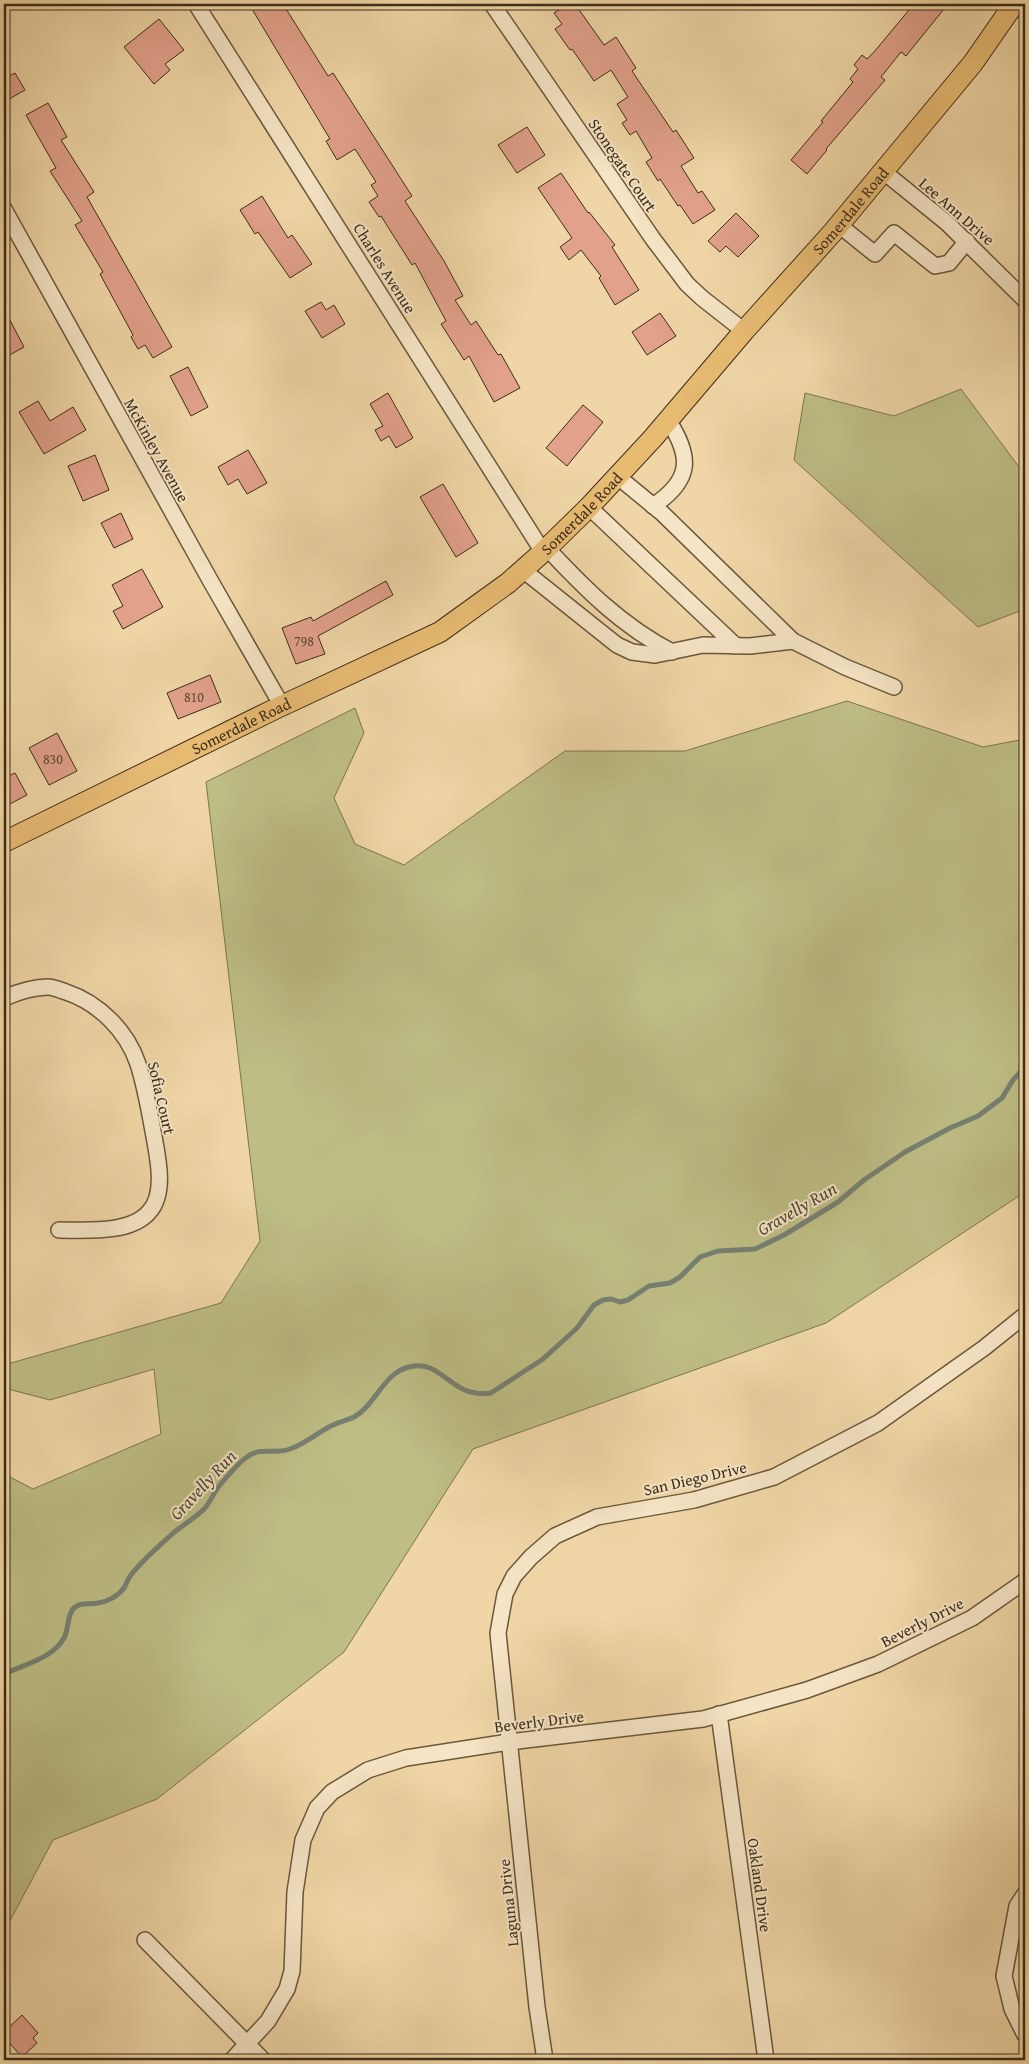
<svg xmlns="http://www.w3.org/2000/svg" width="1029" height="2064" font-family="'Gentium Book Plus',serif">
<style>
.green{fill:#bdbd84;stroke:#7d754e}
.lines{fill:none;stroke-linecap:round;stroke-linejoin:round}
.stream{stroke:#778073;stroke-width:5}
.building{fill:#e1a18b;stroke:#3d2d18}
.minor-casing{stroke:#6a573c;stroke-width:18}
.major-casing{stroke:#3d2d18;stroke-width:22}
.minor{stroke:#f5e4c5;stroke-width:15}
.major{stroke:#e8bb73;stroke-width:20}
.labels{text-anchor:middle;stroke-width:4;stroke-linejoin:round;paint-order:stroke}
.number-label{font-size:14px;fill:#664a35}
.street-label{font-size:16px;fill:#3d2d18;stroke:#f5e4c5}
.water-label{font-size:18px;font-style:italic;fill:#504936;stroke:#f5e4c5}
</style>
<rect width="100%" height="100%" fill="#f0d6a6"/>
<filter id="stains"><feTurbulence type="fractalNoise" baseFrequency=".004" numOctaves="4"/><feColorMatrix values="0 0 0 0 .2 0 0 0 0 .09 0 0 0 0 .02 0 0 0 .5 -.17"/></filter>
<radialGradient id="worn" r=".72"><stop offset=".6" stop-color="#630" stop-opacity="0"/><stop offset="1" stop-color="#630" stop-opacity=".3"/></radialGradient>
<!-- green -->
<g class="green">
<polygon points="961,389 1025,475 1025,609 978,627 794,460 805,393 894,416"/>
<polygon points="847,701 983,747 1025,739 1025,1192 826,1323 473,1449 344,1652 157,1799 53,1840 4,1932 4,1474 33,1489 161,1434 154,1369 50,1400 4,1388 4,1365 221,1303 260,1241 206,782 355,708 364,733 334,798 355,844 404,865 565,751 685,751"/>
</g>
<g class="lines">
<!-- stream -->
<path class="stream" d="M4 1674C25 1664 52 1659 64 1638 69 1629 67 1616 73 1609 80 1601 90 1605 98 1603 107 1602 118 1596 124 1588 126 1585 127 1581 129 1578 137 1565 159 1546 171 1535 181 1526 194 1519 204 1509 209 1504 212 1497 216 1490 222 1482 239 1462 247 1457 261 1446 275 1455 290 1449 304 1444 316 1434 329 1427 337 1422 346 1421 354 1417 376 1405 383 1373 409 1367 443 1358 449 1399 491 1393L543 1359 577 1328 594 1305 603 1300 611 1299 620 1302 628 1300 649 1286 670 1283 680 1277 700 1257 718 1251 755 1249 784 1235 838 1202 864 1180 905 1152 950 1128 978 1116 1002 1098 1013 1080 1025 1067"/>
</g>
<!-- building -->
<g class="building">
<polygon points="249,4 283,4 328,76 333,73 412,196 405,201 444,261 463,296 455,300 471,325 476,321 498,355 501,354 520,388 494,402 469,356 464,360 441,324 446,321 415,263 412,265 381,216 379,217 369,202 378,196 371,185 376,182 355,149 337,160 326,141 330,139"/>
<polygon points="567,4 575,4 604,45 616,37 636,68 632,71 673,132 676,130 694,158 681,166 698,193 702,191 715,210 693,224 680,205 678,206 660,179 658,181 646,162 652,158 636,131 630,135 622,123 627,120 617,104 628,97 611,70 594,81 572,49 570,50 555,29 562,24 554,13"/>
<polygon points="914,4 948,4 906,56 901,52 881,77 885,80 826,149 827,150 807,174 791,160 823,122 821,121 853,82 850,79 858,69 854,65 862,55 867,59 874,52"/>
<polygon points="159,19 184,50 165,64 170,70 154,84 124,47"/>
<polygon points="15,73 25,90 4,102 4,79"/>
<polygon points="48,103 67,137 61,140 94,192 87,197 172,347 153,358 145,345 138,349 131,337 133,335 100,274 103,272 75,225 82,221 50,171 56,168 26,115"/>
<polygon points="527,127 545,155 517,173 498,145"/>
<polygon points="561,173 588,213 589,212 615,245 612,247 639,290 615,305 599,278 601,276 581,250 569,260 560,247 572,238 538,188"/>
<polygon points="262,196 288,238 292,235 312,264 290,278 258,232 255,234 240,210"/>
<polygon points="736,213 759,236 738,257 726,246 720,252 708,241"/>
<polygon points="321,302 326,310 334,305 345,324 322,338 305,311"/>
<polygon points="4,309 24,347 4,358"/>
<polygon points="660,313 676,336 647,355 632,332"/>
<polygon points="188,367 208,407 191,416 170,376"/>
<polygon points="388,393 413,438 396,448 389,436 381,441 375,430 383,426 370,404"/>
<polygon points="38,401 50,421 73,407 86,430 44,454 19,412"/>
<polygon points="583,405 603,422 567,466 546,448"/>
<polygon points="248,450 267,483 247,494 238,479 228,485 218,467"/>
<polygon points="95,455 109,490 83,501 68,466"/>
<polygon points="443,484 478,543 456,557 420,497"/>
<polygon points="121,513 133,539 114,548 101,523"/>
<polygon points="142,569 163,607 123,629 113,611 123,606 112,585"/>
<polygon points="386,581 393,595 318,636 325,654 296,664 282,628 311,617 313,621"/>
<polygon points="210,675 221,702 178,719 167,693"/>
<polygon points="57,733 77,771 49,785 29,748"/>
<polygon points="15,773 27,795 4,807 4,778"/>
<polygon points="22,2015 38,2033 33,2038 37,2043 22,2057 4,2037 4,2032"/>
</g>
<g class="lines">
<!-- minor casing -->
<g class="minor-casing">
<g id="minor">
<polyline points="196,4 543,552"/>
<polyline points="492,4 653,239 687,284 702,298 744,331"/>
<polyline points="884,172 947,223 1025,300"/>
<polyline points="4,209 210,580 282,706"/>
<polyline points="839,225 875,254 894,233 935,266 949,263 967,241"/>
<polyline points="617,476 662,513 793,641 845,667 894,687"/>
<path d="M653 506C692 480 692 457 668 420"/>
<polyline points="589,507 736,646"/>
<path d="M547 548C585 589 622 626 672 652"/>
<polyline points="523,570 617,645 632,652 655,655 703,645 750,646 793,641"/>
<path d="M4 998C18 992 32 987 48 987 53 987 60 990 66 992 99 1003 127 1031 138 1064 145 1086 149 1109 153 1131 157 1154 167 1193 149 1212 130 1234 86 1230 59 1230"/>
<polyline points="719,1714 766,2060"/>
<polyline points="1025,1894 1017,1906 1004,1976 1012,2009 1025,2035"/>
<polyline points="145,1940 263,2060"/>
<polyline points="232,2060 268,2021 287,1989 292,1971 295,1892 303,1840 317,1808 332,1792 368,1770 406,1758 509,1742 703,1719 807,1690 878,1664 972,1618 1025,1581"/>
<polyline points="545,2060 537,2007 498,1633 505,1594 514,1576 531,1557 555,1536 597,1517 694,1500 774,1477 878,1423 984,1348 1025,1315"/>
</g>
</g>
<!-- major casing -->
<g class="major-casing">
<g id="major">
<path id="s1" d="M4 842 277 708 440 632 508 583 543 552 589 507 653 438 744 331 833 232 973 63 1014 4"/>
</g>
</g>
<!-- minor -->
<use href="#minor" class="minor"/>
<!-- major -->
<use href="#major" class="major"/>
</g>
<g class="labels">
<!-- number labels -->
<g class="number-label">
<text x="304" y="646">798</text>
<text x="194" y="702">810</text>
<text x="53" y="764">830</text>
</g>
<!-- street labels -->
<g class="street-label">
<text transform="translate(623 165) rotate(56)" y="6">Stonegate Court</text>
<text dy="6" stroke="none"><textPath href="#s1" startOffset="1074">Somerdale Road</textPath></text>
<text transform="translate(957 211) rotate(41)" y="6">Lee Ann Drive</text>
<text transform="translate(385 268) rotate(58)" y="6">Charles Avenue</text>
<text transform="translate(157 450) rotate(61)" y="6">McKinley Avenue</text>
<text dy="6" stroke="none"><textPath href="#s1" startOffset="669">Somerdale Road</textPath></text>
<text dy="6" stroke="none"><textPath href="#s1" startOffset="264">Somerdale Road</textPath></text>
<text transform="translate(162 1098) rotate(77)" y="6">Sofia Court</text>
<text transform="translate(695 1478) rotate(-13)" y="6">San Diego Drive</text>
<text transform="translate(922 1622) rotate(-27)" y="6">Beverly Drive</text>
<text transform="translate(539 1721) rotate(-7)" y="6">Beverly Drive</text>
<text transform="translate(760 1885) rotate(82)" y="6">Oakland Drive</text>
<text transform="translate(508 1903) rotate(-96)" y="6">Laguna Drive</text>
</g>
<!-- water labels -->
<g class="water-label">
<text transform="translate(797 1209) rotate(-30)" y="6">Gravelly Run</text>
<text transform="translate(203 1485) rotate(-47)" y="6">Gravelly Run</text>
</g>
</g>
<!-- margin -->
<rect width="1029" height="2064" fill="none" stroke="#f0d6a6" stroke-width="20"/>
<rect x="5" y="5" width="1019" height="2054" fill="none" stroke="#3d2d18" stroke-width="2.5"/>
<rect x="10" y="10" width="1009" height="2044" fill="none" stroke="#3d2d18"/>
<rect width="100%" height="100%" filter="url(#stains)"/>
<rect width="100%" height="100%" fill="url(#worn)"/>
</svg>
